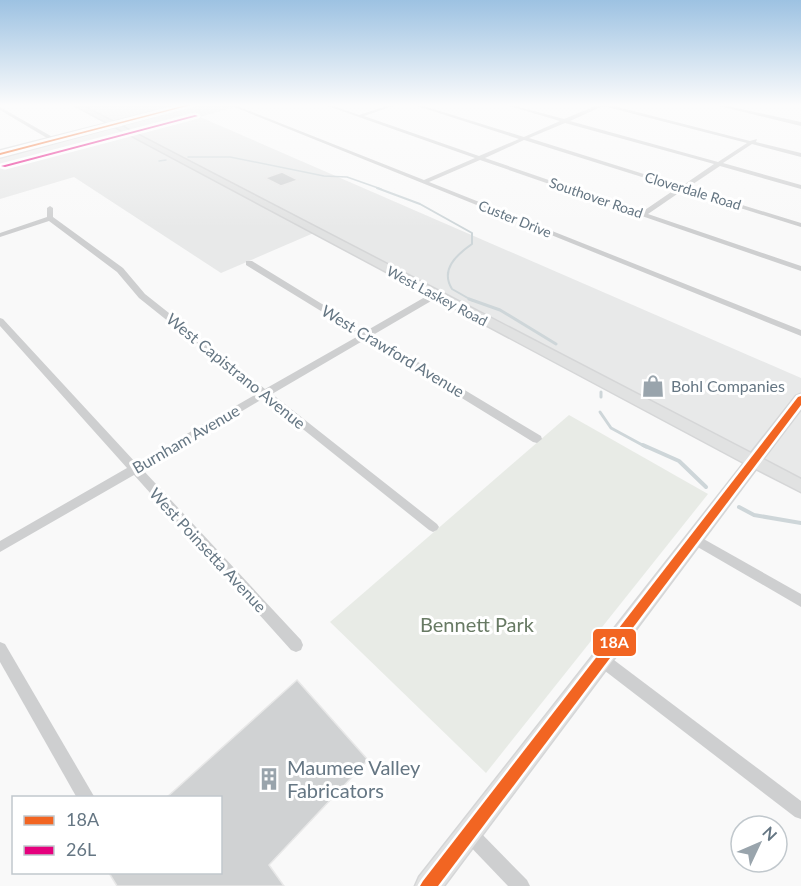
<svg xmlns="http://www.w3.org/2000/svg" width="801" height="886" font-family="Lato,sans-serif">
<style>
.built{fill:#e8e9e9}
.green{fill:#e8ebe6}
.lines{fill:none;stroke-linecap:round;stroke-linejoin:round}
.stream-far3{stroke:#ced6d9;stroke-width:1.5}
.stream-far2{stroke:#ced6d9;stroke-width:2}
.stream-far1{stroke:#ced6d9;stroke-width:3}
.stream{stroke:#ced6d9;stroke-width:4}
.building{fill:#d0d2d3;stroke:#e8e8e8;stroke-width:1.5}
.secondary-casing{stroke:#d5d6d7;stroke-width:3}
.primary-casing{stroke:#d5d6d7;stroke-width:4}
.street{fill:#cecfd0;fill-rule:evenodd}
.secondary{fill:#e1e2e2;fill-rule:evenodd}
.primary{fill:#e1e2e2;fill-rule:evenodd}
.bus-1-casing{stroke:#fff;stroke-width:5}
.bus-2-casing{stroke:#fff;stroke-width:5}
.bus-1{fill:#f26522;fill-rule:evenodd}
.bus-2{fill:#e5007d;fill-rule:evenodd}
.labels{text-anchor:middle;stroke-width:6;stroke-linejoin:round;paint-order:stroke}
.far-street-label{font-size:14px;fill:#657683;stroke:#fff}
.street-label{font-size:16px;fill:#657683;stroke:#fff}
.poi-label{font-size:16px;fill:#657683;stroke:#fff;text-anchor:start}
.near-park-label{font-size:20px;fill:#687a64;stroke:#fff}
.near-poi-label{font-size:20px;fill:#657683;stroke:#fff;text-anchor:start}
.line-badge{stroke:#fff;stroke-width:2}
.badge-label{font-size:16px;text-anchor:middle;font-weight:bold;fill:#fff}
</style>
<rect width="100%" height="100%" fill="#f9f9f9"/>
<!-- built -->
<polygon class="built" points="74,104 246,104 200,117 801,378 801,486 316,232 221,273 74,177 0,199 0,154 113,124"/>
<!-- green -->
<polygon class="green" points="569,415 708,494 486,773 330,622"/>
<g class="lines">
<!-- stream-far3 -->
<g class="stream-far3">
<polyline points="188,157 230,157 324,176 347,177 381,189"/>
<polyline points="159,161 166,160"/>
</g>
<!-- stream-far2 -->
<path class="stream-far2" d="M377 188 420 204 472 233V244C456 255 440 270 452 289L473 301"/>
<!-- stream-far1 -->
<g class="stream-far1">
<polyline points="469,299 500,310 556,344"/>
<polyline points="601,392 601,397"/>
<polyline points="600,412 611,428 646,447"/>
</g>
<!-- stream -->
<g class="stream">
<polyline points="643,445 679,461 706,487"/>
<polyline points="739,507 754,515 801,523"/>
</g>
</g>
<!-- building -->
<g class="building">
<polygon points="282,172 298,180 281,186 265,178"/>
<polygon points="297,680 368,760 269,865 284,886 117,886 109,873 220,873 220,798 166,798"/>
</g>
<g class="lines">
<!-- secondary casing -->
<g class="secondary-casing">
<polygon id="secondary" points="72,104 79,104 751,453 796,396 801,394 801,409 763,459 801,479 801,492 756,469 444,886 415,886 419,877 744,463"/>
</g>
<!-- primary casing -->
<g class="primary-casing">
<polygon id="primary" points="186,104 197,104 0,157 0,151"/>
</g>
<!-- street -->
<g class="street">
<path d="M227 104H232L424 180 475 158 322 104H328L359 115 393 104H399L364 116 479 156 519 139 411 104H417L524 137 560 121 502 104H508L564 119 598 105 597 104H606L750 141 757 139 756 142 801 153V157L752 144 723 163 801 185V189L720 166 687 188 801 223V227L683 190 648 214 801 266V271L480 160 429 182 801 330V336ZM603 106 747 143 718 162 570 121ZM565 123 714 164 682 186 529 138ZM524 140 677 188 642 212 485 158Z"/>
<polygon points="711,104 718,104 801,122 801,126"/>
<polygon points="0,107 56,139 57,140 52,141 0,110"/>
<polygon points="50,206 53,208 53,217 123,268 145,294 265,389 360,335 246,265 246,261 252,261 366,331 432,293 438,293 438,297 373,335 541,436 542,439 537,443 533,442 366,339 272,394 437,524 439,527 437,530 433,532 429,530 264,398 143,470 301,640 303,645 301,650 296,652 291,650 134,475 0,552 0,541 127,468 0,326 0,318 3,319 136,463 258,393 139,298 117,272 49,221 0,237 0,233 47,217 47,208"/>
<polygon points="693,533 801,594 801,607 689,542 687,538 689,534"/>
<polygon points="0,642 5,644 95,798 77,798 0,662"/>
<polygon points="601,652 606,654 801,801 801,819 795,817 596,664 594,659 596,654"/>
<polygon points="469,824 475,827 527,880 530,886 508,886 463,839 460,833 463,827"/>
</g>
<!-- secondary -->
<use href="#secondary" class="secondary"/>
<!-- primary -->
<use href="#primary" class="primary"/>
<!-- bus-1 casing -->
<g class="bus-1-casing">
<g id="bus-1">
<polygon points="190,104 195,104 0,155 0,153"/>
<polygon points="801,396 801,405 438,886 420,886 423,881 798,397"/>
</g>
</g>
<!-- bus-2 casing -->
<g class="bus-2-casing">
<polygon id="bus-2" points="195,115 198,116 5,167 1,166"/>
</g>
<!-- bus-1 -->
<use href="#bus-1" class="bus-1"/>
<!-- bus-2 -->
<use href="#bus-2" class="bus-2"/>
</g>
<!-- sky -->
<linearGradient id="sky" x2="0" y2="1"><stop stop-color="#9dc2e2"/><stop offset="0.46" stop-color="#fcfcfc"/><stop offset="1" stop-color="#fcfcfc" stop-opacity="0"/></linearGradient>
<rect width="801" height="228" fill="url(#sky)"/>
<!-- icons -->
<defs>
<g id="shop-bare" transform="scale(1.8)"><path d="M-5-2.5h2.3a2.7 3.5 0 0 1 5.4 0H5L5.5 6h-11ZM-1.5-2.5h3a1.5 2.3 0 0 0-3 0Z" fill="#99a4ac" stroke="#fff" stroke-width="2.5" paint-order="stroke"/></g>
<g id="building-bare" transform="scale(1.8)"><path d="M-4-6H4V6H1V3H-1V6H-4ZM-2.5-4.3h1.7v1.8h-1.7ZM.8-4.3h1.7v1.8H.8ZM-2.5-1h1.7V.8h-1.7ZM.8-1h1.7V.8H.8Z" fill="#99a4ac" stroke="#fff" stroke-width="2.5" paint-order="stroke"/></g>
</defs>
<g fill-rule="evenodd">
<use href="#shop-bare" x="653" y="386"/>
<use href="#building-bare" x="269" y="779"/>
</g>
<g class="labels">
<!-- far-street labels -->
<g class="far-street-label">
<text transform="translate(693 191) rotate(17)" y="5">Cloverdale Road</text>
<text transform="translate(596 198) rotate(19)" y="5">Southover Road</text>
<text transform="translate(515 219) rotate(22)" y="5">Custer Drive</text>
<text transform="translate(437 296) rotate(28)" y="5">West Laskey Road</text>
</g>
<!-- street labels -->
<g class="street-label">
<text transform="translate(393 351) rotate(31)" y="6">West Crawford Avenue</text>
<text transform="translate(236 371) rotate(39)" y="6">West Capistrano Avenue</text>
<text transform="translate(186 439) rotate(-30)" y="6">Burnham Avenue</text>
<text transform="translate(208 550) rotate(47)" y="6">West Poinsetta Avenue</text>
</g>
<!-- poi labels -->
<g class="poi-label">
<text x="671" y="392">Bohl Companies</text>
</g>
<!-- near-park labels -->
<g class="near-park-label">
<text x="477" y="632">Bennett Park</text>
</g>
<!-- near-poi labels -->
<g class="near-poi-label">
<text x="287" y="775">Maumee Valley<tspan x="287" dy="23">Fabricators</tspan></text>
</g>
</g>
<rect class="line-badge" x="592" y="628" width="45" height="29" rx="6" fill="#f26522"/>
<g class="badge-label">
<text x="614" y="648">18A</text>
</g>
<!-- legend -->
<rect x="12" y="796" width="210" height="78" fill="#ffffff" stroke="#c1c8cd" stroke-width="1.5"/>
<rect x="24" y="816" width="30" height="9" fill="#f26522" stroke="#c1c8cd" stroke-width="1.5"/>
<text x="66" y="826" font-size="18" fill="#657683">18A</text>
<rect x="24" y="846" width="30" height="9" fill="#e5007d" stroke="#c1c8cd" stroke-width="1.5"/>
<text x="66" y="856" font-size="18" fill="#657683">26L</text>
<!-- north arrow -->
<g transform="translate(759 844) rotate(46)"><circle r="28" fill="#ffffff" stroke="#c1c8cd" stroke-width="1.5"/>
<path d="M0-4.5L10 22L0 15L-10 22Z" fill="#99a4ac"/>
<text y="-9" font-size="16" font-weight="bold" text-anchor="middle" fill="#657683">N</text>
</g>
</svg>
